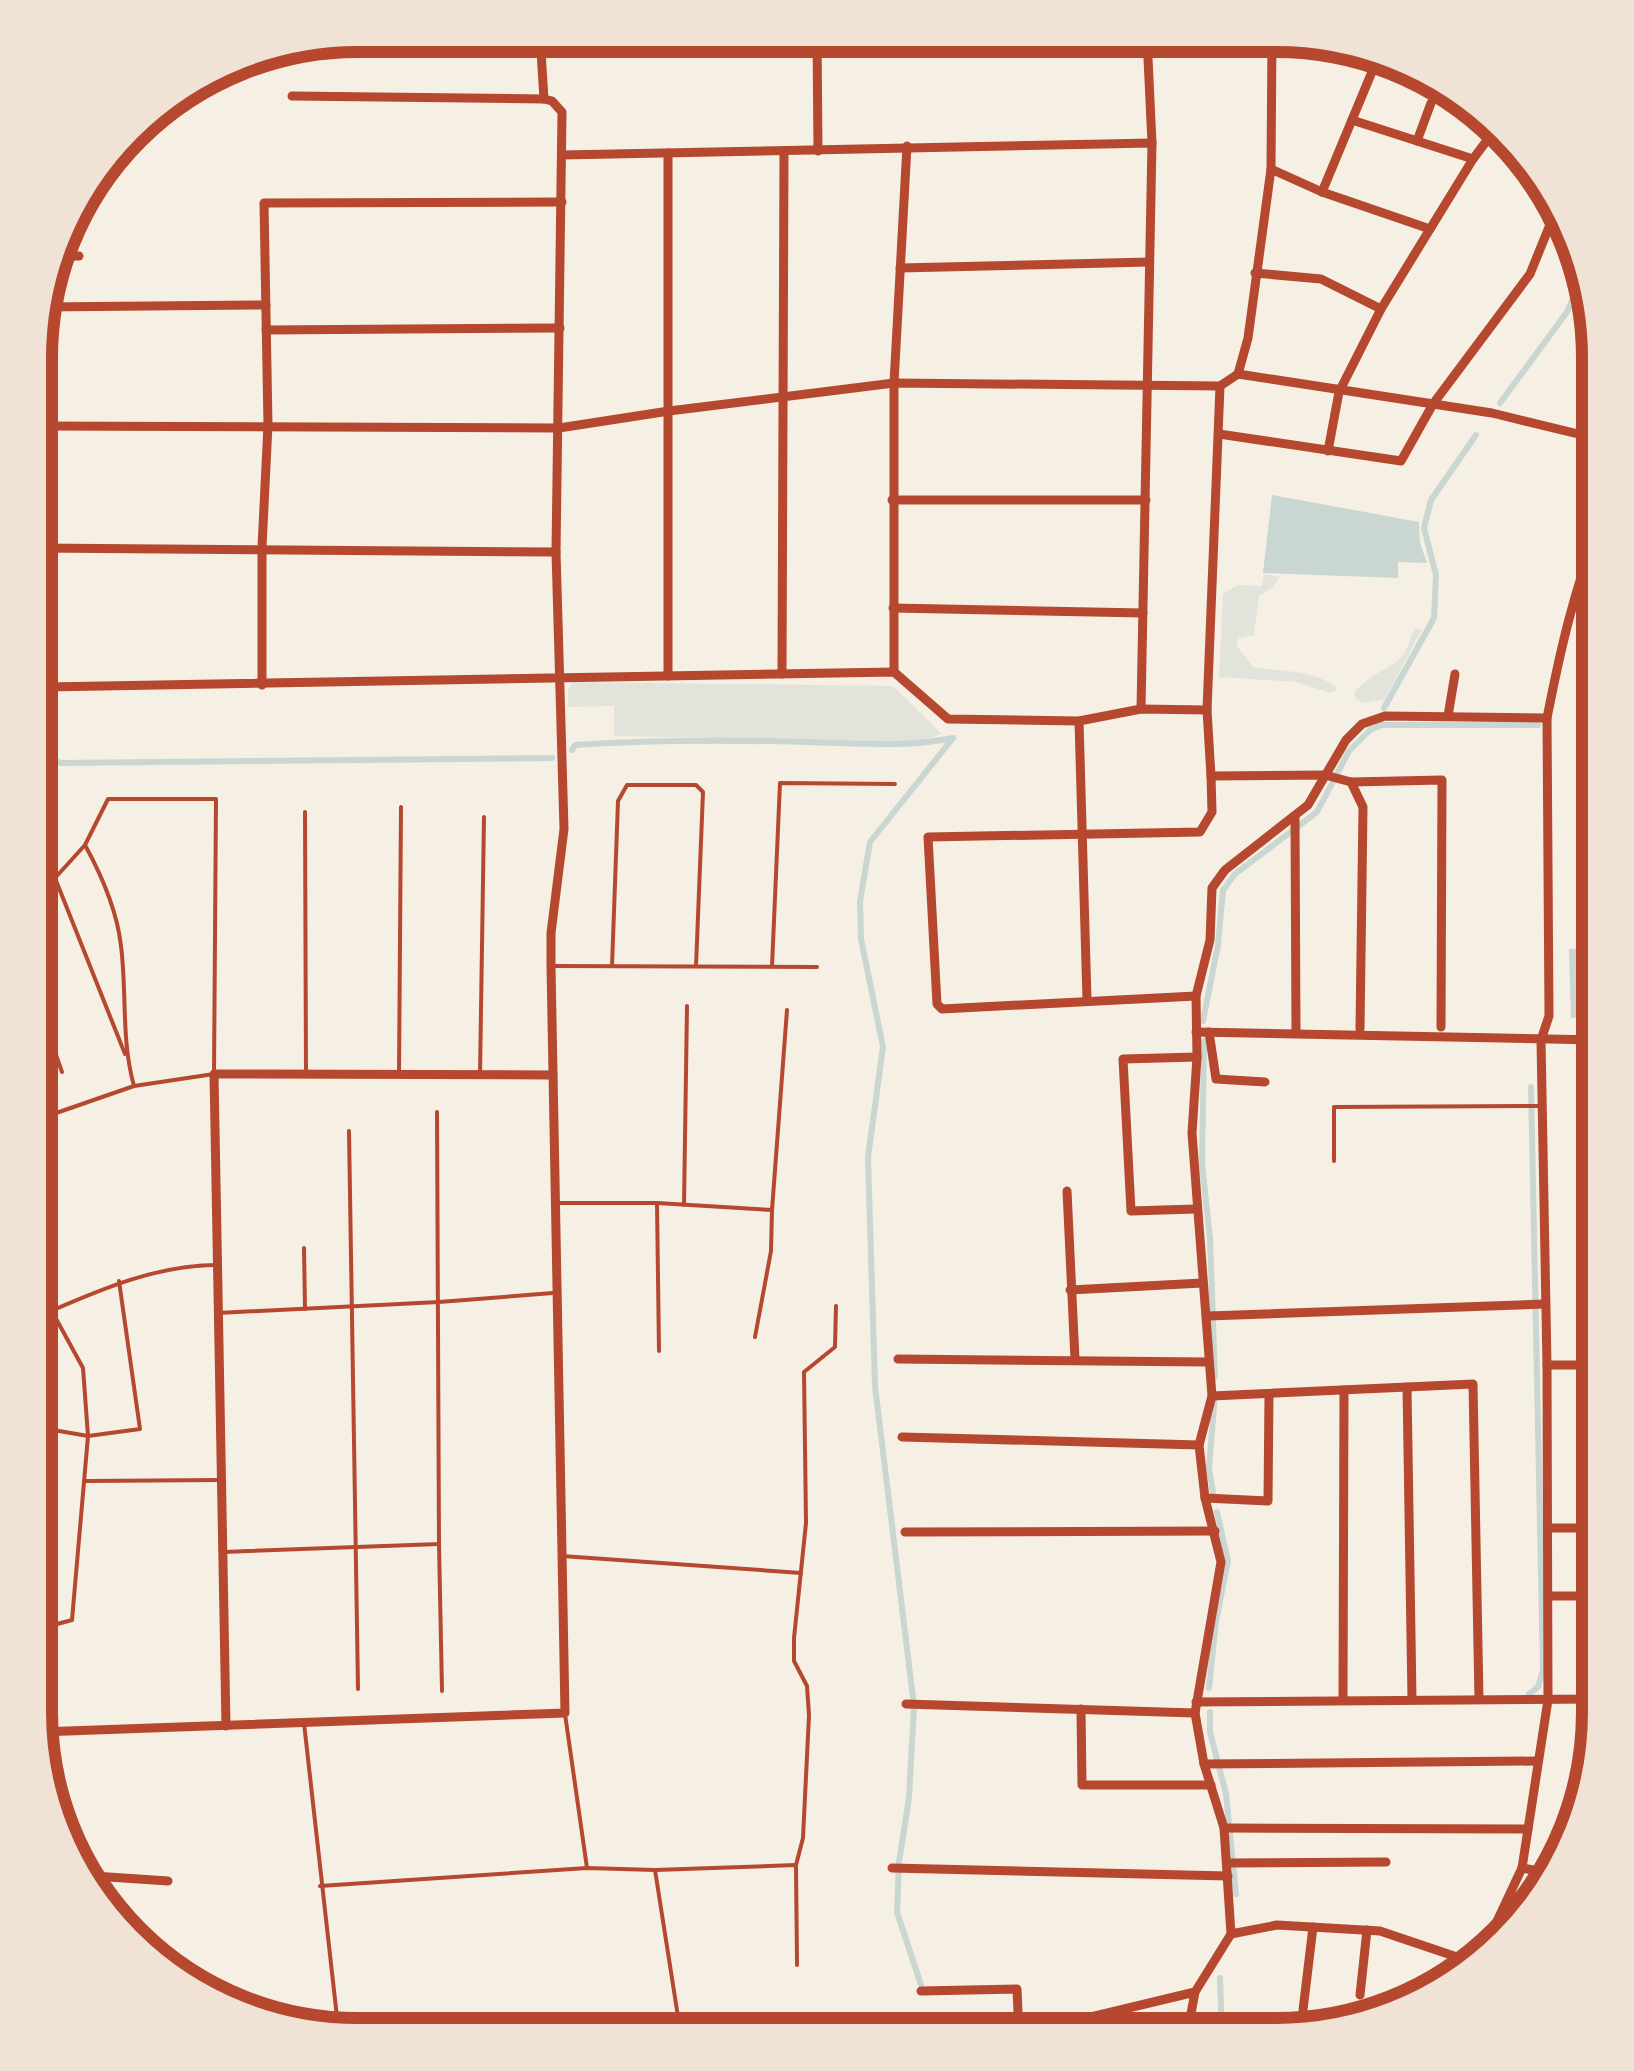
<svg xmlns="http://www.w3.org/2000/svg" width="1634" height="2071" font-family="'Public Sans',sans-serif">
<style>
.green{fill:#e2e4dc}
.water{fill:#c9d6d2}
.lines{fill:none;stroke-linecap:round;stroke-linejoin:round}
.stream{stroke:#c9d6d2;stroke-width:6}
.service{stroke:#b5482f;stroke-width:4}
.minor{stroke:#b5482f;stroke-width:9}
.rim{fill:none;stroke:#b5482f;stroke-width:12}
</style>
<rect width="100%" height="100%" fill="#f6efe4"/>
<!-- green -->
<g class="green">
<path d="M1264 574 1280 577 1273 587 1259 596 1254 635 1239 638 1236 645 1253 667C1282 672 1311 669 1337 687L1335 691 1330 693 1296 682 1219 677 1223 594 1238 585 1262 586Z"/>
<path d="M1415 628 1422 629 1385 699 1364 703 1356 699 1354 693C1370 672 1395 669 1405 652 1409 645 1410 636 1415 628Z"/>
<polygon points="573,682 893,686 942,734 918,742 614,736 614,706 568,707 568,689"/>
</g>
<!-- water -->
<g class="water">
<polygon points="1272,495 1419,522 1420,543 1427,563 1398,562 1398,578 1263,573"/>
<polygon points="1599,948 1599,1018 1571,1018 1569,949"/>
</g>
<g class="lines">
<!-- stream -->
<g class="stream">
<polyline points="1500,403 1567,312 1579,284"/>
<polyline points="1384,708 1434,618 1436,575 1424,528 1431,500 1476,435"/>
<polyline points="37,749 60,763 552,758"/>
<path d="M572 750 575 745C652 740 730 740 807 742 856 743 905 748 953 738L870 842 860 901 861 939 883 1047 868 1157 875 1386 914 1706 909 1798 899 1862 897 1912 922 1988"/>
<polyline points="1203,1021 1218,945 1223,890 1235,874 1317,812 1349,751 1370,730 1381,725 1538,725"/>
<polyline points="1204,1041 1202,1164 1210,1239 1215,1377"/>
<polyline points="1213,1492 1209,1468 1215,1394"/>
<polyline points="1209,1688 1216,1621 1228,1561 1217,1512"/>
<polyline points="1529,1694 1538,1687 1543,1671 1531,1087"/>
<polyline points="1210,1712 1210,1732 1226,1794 1236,1894"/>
<polyline points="1220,1978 1222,2035"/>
</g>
<!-- service -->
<g class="service">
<polyline points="305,812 306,1074"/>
<polyline points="85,845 55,878 125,1054"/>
<polyline points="551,966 817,967"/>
<polyline points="612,966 618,801 627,785 696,785 703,792 696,966"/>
<polyline points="772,966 780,783 895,784"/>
<polyline points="36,998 62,1072"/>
<polyline points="399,1075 401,807"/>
<polyline points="480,1075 484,817"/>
<path d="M36 1120 134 1086 214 1074 216 799H108L85 845C102 876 117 910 121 946 127 993 121 1040 134 1086"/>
<polyline points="349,1131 358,1689"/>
<polyline points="1334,1161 1334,1107 1542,1106"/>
<polyline points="556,1203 657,1203 772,1210 787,1010"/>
<polyline points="657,1203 659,1351"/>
<polyline points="684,1205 687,1006"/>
<polyline points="304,1248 305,1309"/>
<polyline points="36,1282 83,1368 88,1436 140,1429 119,1281"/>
<path d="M51 1311C104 1288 158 1265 218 1265"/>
<polyline points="218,1313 439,1302 553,1293"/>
<polyline points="755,1337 771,1251 772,1210"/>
<polyline points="86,1481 221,1480"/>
<polyline points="439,1544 442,1691"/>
<polyline points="223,1552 439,1544 437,1112"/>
<polyline points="562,1556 801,1573"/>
<polyline points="35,1630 72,1620 88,1436 36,1427"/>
<polyline points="565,1714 587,1868"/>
<polyline points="304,1723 339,2035"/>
<polyline points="796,1865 803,1838 809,1715 807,1686 794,1661 794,1638 806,1523 804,1372 835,1347 836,1306"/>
<polyline points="655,1870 679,2023"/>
<polyline points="320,1886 587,1868 655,1870 796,1865 797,1965"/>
</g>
<!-- minor -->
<g class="minor">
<polyline points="540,36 544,99"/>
<polyline points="817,36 818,151"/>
<polyline points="1068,37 1146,39"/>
<polyline points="1147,37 1152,143"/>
<polyline points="1352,120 1473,159"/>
<polyline points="1417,141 1431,103"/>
<polyline points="562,155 1152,143 1141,709"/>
<polyline points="1271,169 1322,192 1430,229"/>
<polyline points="1322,192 1374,67 1373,59"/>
<polyline points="58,256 79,256"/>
<polyline points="900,268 1149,262"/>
<polyline points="1255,273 1321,279 1381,309"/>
<polyline points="41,307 266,305"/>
<polyline points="266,330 560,328"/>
<polyline points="1238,374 1248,338 1271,169 1272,38"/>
<polyline points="38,426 559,428 669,411 894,383 1220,386 1238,374 1492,413 1599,439"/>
<polyline points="1219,434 1401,461 1433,404 1530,274 1558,205"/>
<polyline points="1328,451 1339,392 1381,309 1473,159 1494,131"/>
<polyline points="892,500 1146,500"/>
<polyline points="37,548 556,552"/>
<polyline points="893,608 1143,613"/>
<polyline points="37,628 46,687 40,754"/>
<polyline points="894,672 894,383 907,146"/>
<polyline points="782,674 784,151"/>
<polyline points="668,676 668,153"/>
<polyline points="262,685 262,547 268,425 264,203 562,202"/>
<polyline points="46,687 894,672 948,719 1079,721 1141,709 1207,710 1211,776 1325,775 1351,782 1363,807 1360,1029"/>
<polyline points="1207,710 1220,386"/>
<polyline points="1448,716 1455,674"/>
<polyline points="1079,721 1087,1000"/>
<polyline points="1351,782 1442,780 1441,1027"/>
<polyline points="1295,818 1296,1033"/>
<polyline points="1196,996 942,1009 937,1004 928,837 1200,832 1212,812 1211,776"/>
<polyline points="1196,1032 1599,1040"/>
<polyline points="1209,1032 1216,1079 1265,1082"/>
<polyline points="1067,1191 1075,1359"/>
<polyline points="1195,1209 1131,1211 1123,1059 1197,1057"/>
<polyline points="1070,1290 1202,1283"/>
<polyline points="1208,1316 1544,1304"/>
<polyline points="898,1359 1209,1362"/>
<polyline points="1547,1365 1598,1365"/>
<polyline points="1407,1387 1412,1699"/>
<polyline points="1212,1396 1473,1384 1479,1699"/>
<polyline points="902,1437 1199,1445"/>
<polyline points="1205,1498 1268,1501 1269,1394"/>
<polyline points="1548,1528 1598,1528"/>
<polyline points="905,1532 1215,1531"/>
<polyline points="1548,1596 1598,1596"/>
<polyline points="1343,1699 1344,1390"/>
<polyline points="1196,1702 1598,1699"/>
<polyline points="906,1704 1195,1713"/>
<polyline points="1081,1709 1082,1785 1211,1785"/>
<polyline points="226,1726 214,1074 553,1075"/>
<polyline points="40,1732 565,1713 551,966 551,933 564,829 556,552 562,112 552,101 544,99 292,96"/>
<polyline points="1204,1764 1538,1761"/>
<polyline points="1224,1828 1528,1829"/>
<polyline points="1227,1863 1386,1862"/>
<polyline points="892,1868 1228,1876"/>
<polyline points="1522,1868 1548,1700 1547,1365 1541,1040 1549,1016 1547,718"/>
<polyline points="79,1875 168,1881"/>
<polyline points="1231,1934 1277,1925 1380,1931 1457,1957 1474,1954 1491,1934 1522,1868 1551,1873"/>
<polyline points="1449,1981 1457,1957"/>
<polyline points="921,1991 1017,1989 1019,2035"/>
<polyline points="1360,1995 1367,1930"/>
<polyline points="1303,2010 1313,1927"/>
<path d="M1016 2035 1195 1992 1231 1934 1224 1828 1204 1764 1195 1713 1221 1562 1205 1498 1199 1445 1212 1396 1192 1133 1197 1057 1196 996 1210 940 1212 888 1225 870 1308 805 1346 740 1362 724 1385 716 1547 718C1560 652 1574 589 1599 527"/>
<polyline points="1107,2035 1107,2014"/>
<polyline points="1187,2035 1195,1992"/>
</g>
</g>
<!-- crop -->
<path d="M0 0H1634V2071H0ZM358 52H1276A306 306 0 0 1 1582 358V1712A306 306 0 0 1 1276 2018H358A306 306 0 0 1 52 1712V358A306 306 0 0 1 358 52Z" fill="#f1e2d6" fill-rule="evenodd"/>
<path class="rim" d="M358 52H1276A306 306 0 0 1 1582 358V1712A306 306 0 0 1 1276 2018H358A306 306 0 0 1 52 1712V358A306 306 0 0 1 358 52Z"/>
</svg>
